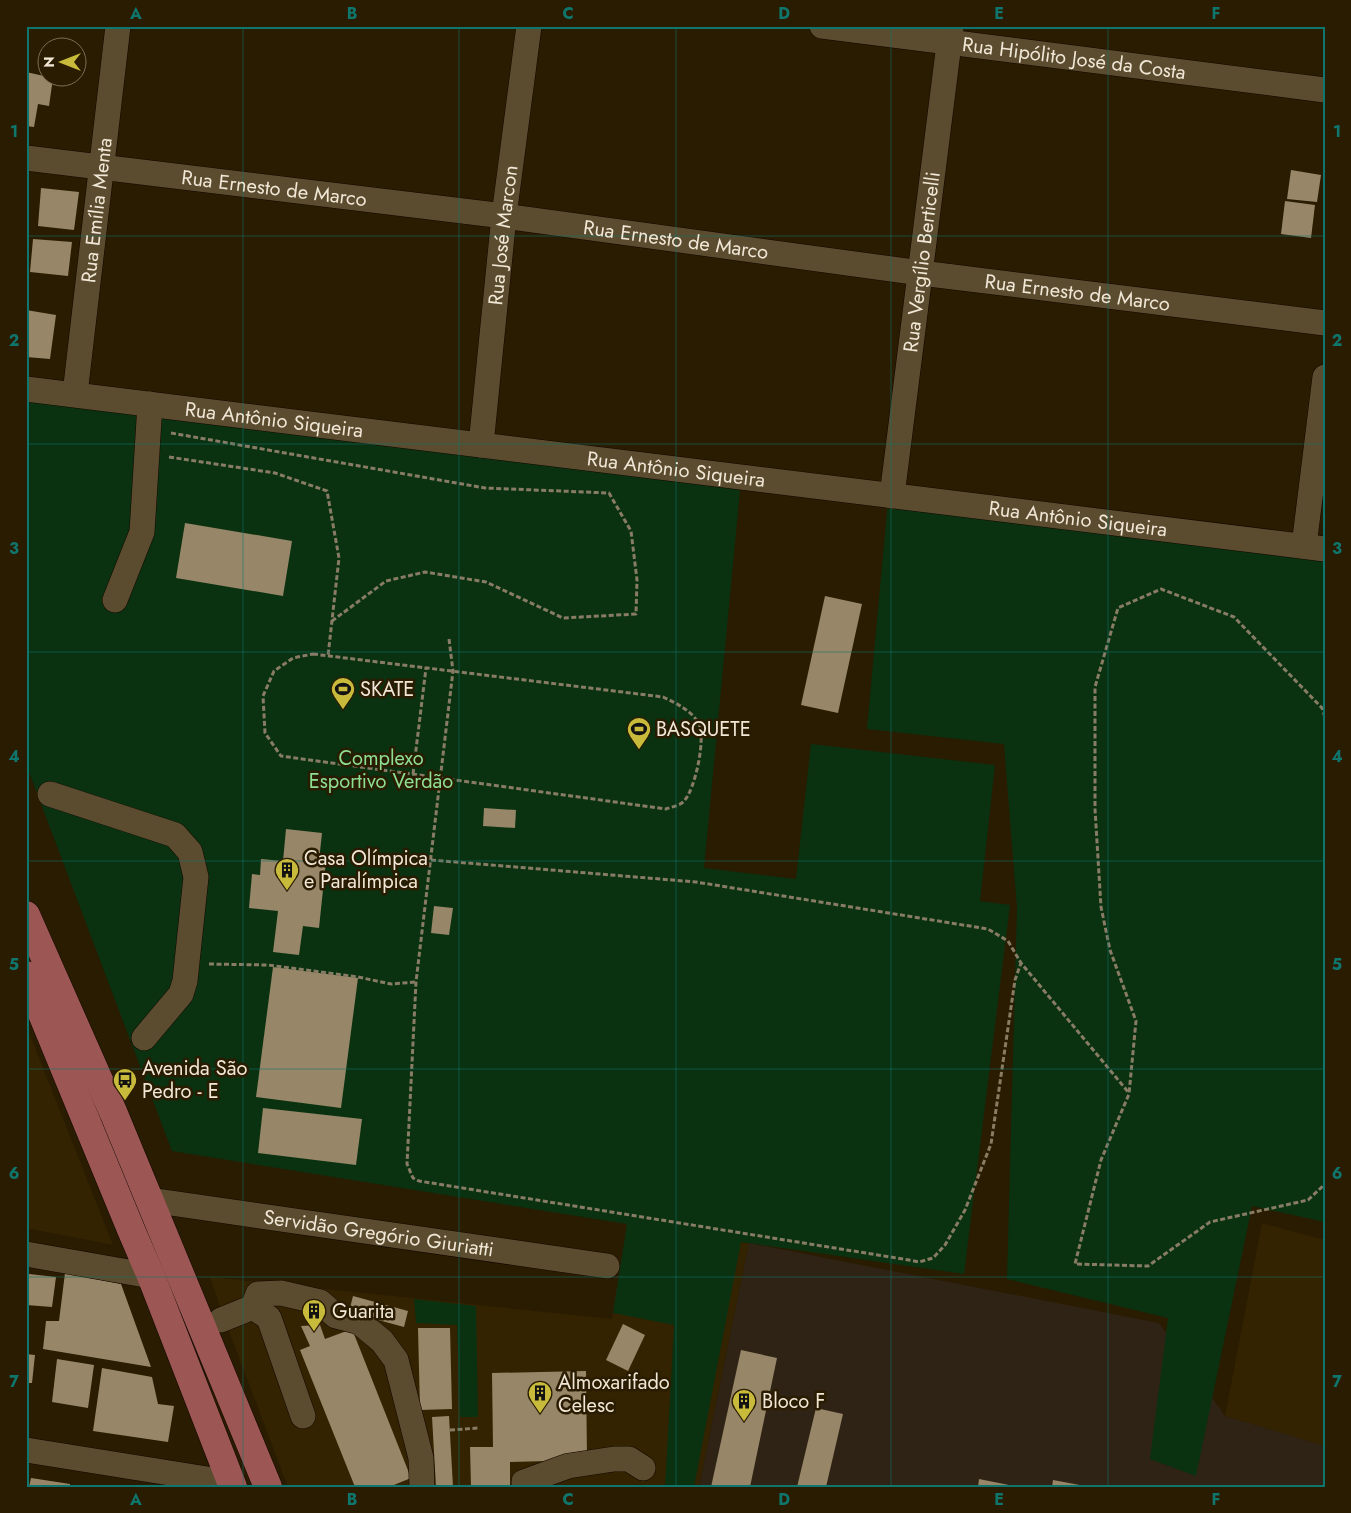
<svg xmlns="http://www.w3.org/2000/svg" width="1351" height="1513" font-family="Jost,sans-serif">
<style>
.built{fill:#342300}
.education{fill:#2e2315}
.green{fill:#0a3211}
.building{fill:#978667}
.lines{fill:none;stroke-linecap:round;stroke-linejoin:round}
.minor-casing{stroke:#120600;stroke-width:26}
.major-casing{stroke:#120600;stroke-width:29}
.path{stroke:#887c65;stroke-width:3;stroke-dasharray:5 2.5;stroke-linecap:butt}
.minor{stroke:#5c4c2f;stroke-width:25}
.major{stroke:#9c5755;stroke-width:28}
.grid{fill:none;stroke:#0f766e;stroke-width:1;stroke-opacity:0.55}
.labels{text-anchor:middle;stroke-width:5;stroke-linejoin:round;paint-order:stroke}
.street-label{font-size:20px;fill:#f0e7d6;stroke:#2a1c00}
.poi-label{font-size:20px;fill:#f0e7d6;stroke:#2a1c00;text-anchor:start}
.park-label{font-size:20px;fill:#8cdf93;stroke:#2a1c00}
.neatline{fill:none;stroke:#0f766e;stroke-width:2}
.grid-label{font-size:16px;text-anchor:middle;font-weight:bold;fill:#0f766e}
</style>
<rect width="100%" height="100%" fill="#2a1c00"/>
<!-- built -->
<g class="built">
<polygon points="26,1025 113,1245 26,1228"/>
<polygon points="1262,1223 1325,1240 1325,1446 1225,1416"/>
<polygon points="627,1224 749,1243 699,1487 288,1487 227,1326 210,1277 612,1319"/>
</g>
<!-- education -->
<polygon class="education" points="749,1243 1159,1323 1225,1416 1325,1446 1325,1487 699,1487"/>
<!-- green -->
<g class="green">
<polygon points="26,394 741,480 704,868 796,879 811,744 995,765 980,901 1010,905 964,1274 741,1242 694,1487 665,1487 674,1325 613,1313 627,1224 172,1151 26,764"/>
<polygon points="888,501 1325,555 1325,1222 1252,1206 1196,1476 1150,1459 1168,1318 1007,1279 1017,908 1004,744 867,729"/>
<polygon points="414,1299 476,1306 478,1417 460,1417 457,1325 416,1323"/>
</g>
<!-- building -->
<g class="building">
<polygon points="26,72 53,78 49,106 38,104 34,127 26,126"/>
<polygon points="1291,170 1321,175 1317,202 1287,199"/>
<polygon points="41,188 79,192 74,230 38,226"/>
<polygon points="1285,201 1315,205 1311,238 1281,234"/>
<polygon points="33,239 72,242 68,276 30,272"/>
<polygon points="26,310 56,315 50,359 26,357"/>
<polygon points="185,523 292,541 283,596 176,578"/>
<polygon points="825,596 862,604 838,713 801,705"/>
<polygon points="484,808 516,810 515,828 483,826"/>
<polygon points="286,829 322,833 319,861 326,861 319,928 303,926 299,955 273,952 278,911 249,908 252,874 260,875 261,859 283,861"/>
<polygon points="434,906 453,908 449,935 431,933"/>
<polygon points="273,967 358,978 341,1108 256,1097"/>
<polygon points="263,1108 362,1119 356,1165 258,1153"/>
<polygon points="65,1273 121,1284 151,1367 43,1349 46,1321 59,1321"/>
<polygon points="29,1274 56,1277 52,1307 26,1305"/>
<polygon points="353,1296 408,1311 404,1327 349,1312"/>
<polygon points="623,1324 645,1335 628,1371 606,1360"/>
<polygon points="320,1325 325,1339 352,1329 411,1478 389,1487 355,1487 300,1350 310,1346 301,1326"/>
<polygon points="418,1328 450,1328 452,1409 420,1410"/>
<polygon points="741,1350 777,1358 750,1487 711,1487"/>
<polygon points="26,1354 35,1355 32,1383 26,1383"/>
<polygon points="57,1359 94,1365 88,1408 52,1402"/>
<polygon points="102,1368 152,1377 158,1404 174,1406 168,1442 93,1431"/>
<polygon points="586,1371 587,1460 510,1462 510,1487 471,1487 470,1447 493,1447 492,1373"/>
<polygon points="816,1408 843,1414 826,1487 797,1487"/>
<polygon points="449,1416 453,1487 436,1487 432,1417"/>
<polygon points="31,1478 70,1484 70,1487 29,1487"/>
<polygon points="979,1479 1014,1486 1014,1487 978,1487"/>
<polygon points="1053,1480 1085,1486 1085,1487 1052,1487"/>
</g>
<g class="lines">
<!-- minor casing -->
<g class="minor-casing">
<g id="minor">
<path id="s1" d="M822 26 1325 90"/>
<path id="s2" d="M26 158 504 216 921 273 1325 323"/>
<path id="s3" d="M26 389 1325 549"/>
<path id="s4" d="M75 394 118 26"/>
<path id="s5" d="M481 445 504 216 529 26"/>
<path id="s6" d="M892 496 951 28"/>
<polyline points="1304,546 1325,377"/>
<polyline points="115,600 142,532 150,404"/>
<polyline points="50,794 175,835 190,852 196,877 185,981 181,994 144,1038"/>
<path id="s7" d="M150 1200 607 1266"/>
<polyline points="26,1254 151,1276"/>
<polyline points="253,1307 269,1318 303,1416"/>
<polyline points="221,1320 253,1307 258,1294 281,1293 320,1302 336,1316 359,1322 382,1341 396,1360 421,1458 422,1487"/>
<polyline points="26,1450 232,1483"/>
<polyline points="524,1487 524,1482 568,1466 614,1459 629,1459 643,1468"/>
</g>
</g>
<!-- major casing -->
<g class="major-casing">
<g id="major">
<polyline points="26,915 114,1114 268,1487"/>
<polyline points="26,975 132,1232 151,1276 233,1487"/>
</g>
</g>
<!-- path -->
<g class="path">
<polyline points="171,433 485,488 609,493 631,531 637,580 636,614 563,618 486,582 425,572 386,581 332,621"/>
<polyline points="169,457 275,473 327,491 339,558 328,656"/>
<polyline points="449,639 453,671 416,982 407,1164 413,1178 419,1181 909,1260 919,1262 933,1258 945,1245 965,1210 991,1144 1015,980 1021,963"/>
<path d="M313 654 663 697C676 703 690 710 698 722 707 736 695 790 684 801 681 805 672 807 666 809L281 756 265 733 263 696 274 671 293 658Z"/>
<polyline points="1325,717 1322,708 1234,617 1161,589 1118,608 1095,687 1095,809 1101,907 1110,950 1136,1021 1129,1094 1101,1160 1075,1264 1148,1266 1210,1222 1308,1200 1325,1184"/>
<polyline points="413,774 426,668"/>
<polyline points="431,860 696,882 988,929 1008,941 1021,963 1129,1093"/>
<polyline points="209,964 268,965 358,977 391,984 416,982"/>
<polyline points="450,1430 479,1428"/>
</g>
<!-- minor -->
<use href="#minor" class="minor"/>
<!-- major -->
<use href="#major" class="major"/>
</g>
<!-- grid -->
<path class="grid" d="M243 26V1487M459 26V1487M676 26V1487M891 26V1487M1108 26V1487M26 236H1325M26 444H1325M26 652H1325M26 861H1325M26 1069H1325M26 1277H1325"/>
<!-- icons -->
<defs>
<g id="stadium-pin" transform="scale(1.25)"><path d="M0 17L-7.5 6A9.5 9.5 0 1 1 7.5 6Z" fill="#c8bb3b" stroke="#2a1c00"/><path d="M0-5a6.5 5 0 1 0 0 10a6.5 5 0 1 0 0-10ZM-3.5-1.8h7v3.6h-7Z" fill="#111"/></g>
<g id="building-pin" transform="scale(1.25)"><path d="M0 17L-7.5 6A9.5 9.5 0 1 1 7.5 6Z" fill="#c8bb3b" stroke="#2a1c00"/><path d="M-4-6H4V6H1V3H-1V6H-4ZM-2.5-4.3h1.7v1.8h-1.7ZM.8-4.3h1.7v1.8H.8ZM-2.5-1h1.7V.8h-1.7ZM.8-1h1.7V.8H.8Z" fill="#111"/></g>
<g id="bus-pin" transform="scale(1.25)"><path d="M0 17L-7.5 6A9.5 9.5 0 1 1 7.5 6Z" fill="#c8bb3b" stroke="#2a1c00"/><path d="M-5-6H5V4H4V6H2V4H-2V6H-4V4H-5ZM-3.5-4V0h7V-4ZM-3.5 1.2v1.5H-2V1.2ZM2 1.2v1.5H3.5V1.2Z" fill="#111"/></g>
</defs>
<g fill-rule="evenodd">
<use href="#stadium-pin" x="343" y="689"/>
<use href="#stadium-pin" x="639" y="729"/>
<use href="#building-pin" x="287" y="870"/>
<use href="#bus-pin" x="125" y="1080"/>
<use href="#building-pin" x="314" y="1311"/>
<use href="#building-pin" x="540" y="1393"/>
<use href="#building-pin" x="744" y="1401"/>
</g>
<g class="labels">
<!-- street labels -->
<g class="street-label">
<text dy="7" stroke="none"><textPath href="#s1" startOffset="254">Rua Hipólito José da Costa</textPath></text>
<text dy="7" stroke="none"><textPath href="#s2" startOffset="250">Rua Ernesto de Marco</textPath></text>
<text dy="7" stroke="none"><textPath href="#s4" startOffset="185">Rua Emília Menta</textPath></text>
<text dy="7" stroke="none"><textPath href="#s5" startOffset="211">Rua José Marcon</textPath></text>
<text dy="7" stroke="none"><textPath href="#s2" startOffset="655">Rua Ernesto de Marco</textPath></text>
<text dy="7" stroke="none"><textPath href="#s6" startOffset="236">Rua Vergílio Berticelli</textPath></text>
<text dy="7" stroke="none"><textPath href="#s2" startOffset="1060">Rua Ernesto de Marco</textPath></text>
<text dy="7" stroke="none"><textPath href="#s3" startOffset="250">Rua Antônio Siqueira</textPath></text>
<text dy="7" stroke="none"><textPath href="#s3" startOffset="655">Rua Antônio Siqueira</textPath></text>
<text dy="7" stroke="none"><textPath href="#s3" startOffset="1060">Rua Antônio Siqueira</textPath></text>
<text dy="7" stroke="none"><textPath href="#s7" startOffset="231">Servidão Gregório Giuriatti</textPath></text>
</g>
<!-- poi labels -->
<g class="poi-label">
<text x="360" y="696">SKATE</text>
<text x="656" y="736">BASQUETE</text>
<text x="304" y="865">Casa Olímpica<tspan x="304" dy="23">e Paralímpica</tspan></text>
<text x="142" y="1075">Avenida São<tspan x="142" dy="23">Pedro - E</tspan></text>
<text x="332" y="1318">Guarita</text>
<text x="558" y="1389">Almoxarifado<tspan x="558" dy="23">Celesc</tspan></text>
<text x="762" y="1408">Bloco F</text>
</g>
<!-- park labels -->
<g class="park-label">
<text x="381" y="765">Complexo<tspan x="381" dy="23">Esportivo Verdão</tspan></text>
</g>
</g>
<!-- border -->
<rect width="1351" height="1513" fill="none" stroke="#2a1c00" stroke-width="55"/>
<!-- north arrow -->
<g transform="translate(62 62) rotate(270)"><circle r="24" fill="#2a1c00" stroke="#796d56"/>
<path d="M0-4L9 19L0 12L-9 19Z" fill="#c8bb3b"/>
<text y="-8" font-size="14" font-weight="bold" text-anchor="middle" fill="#f0e7d6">N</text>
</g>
<rect x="28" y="28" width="1296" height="1458" class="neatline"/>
<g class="grid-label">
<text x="136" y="19">A</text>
<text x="352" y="19">B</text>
<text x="568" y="19">C</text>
<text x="784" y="19">D</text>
<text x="999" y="19">E</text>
<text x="1216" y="19">F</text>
<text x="14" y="137">1</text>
<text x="1337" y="137">1</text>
<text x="14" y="346">2</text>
<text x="1337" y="346">2</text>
<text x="14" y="554">3</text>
<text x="1337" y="554">3</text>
<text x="14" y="762">4</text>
<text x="1337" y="762">4</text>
<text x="14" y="970">5</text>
<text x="1337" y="970">5</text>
<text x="14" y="1179">6</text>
<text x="1337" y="1179">6</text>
<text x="14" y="1387">7</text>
<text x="1337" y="1387">7</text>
<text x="136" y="1505">A</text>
<text x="352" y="1505">B</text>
<text x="568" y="1505">C</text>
<text x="784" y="1505">D</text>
<text x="999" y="1505">E</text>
<text x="1216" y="1505">F</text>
</g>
</svg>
